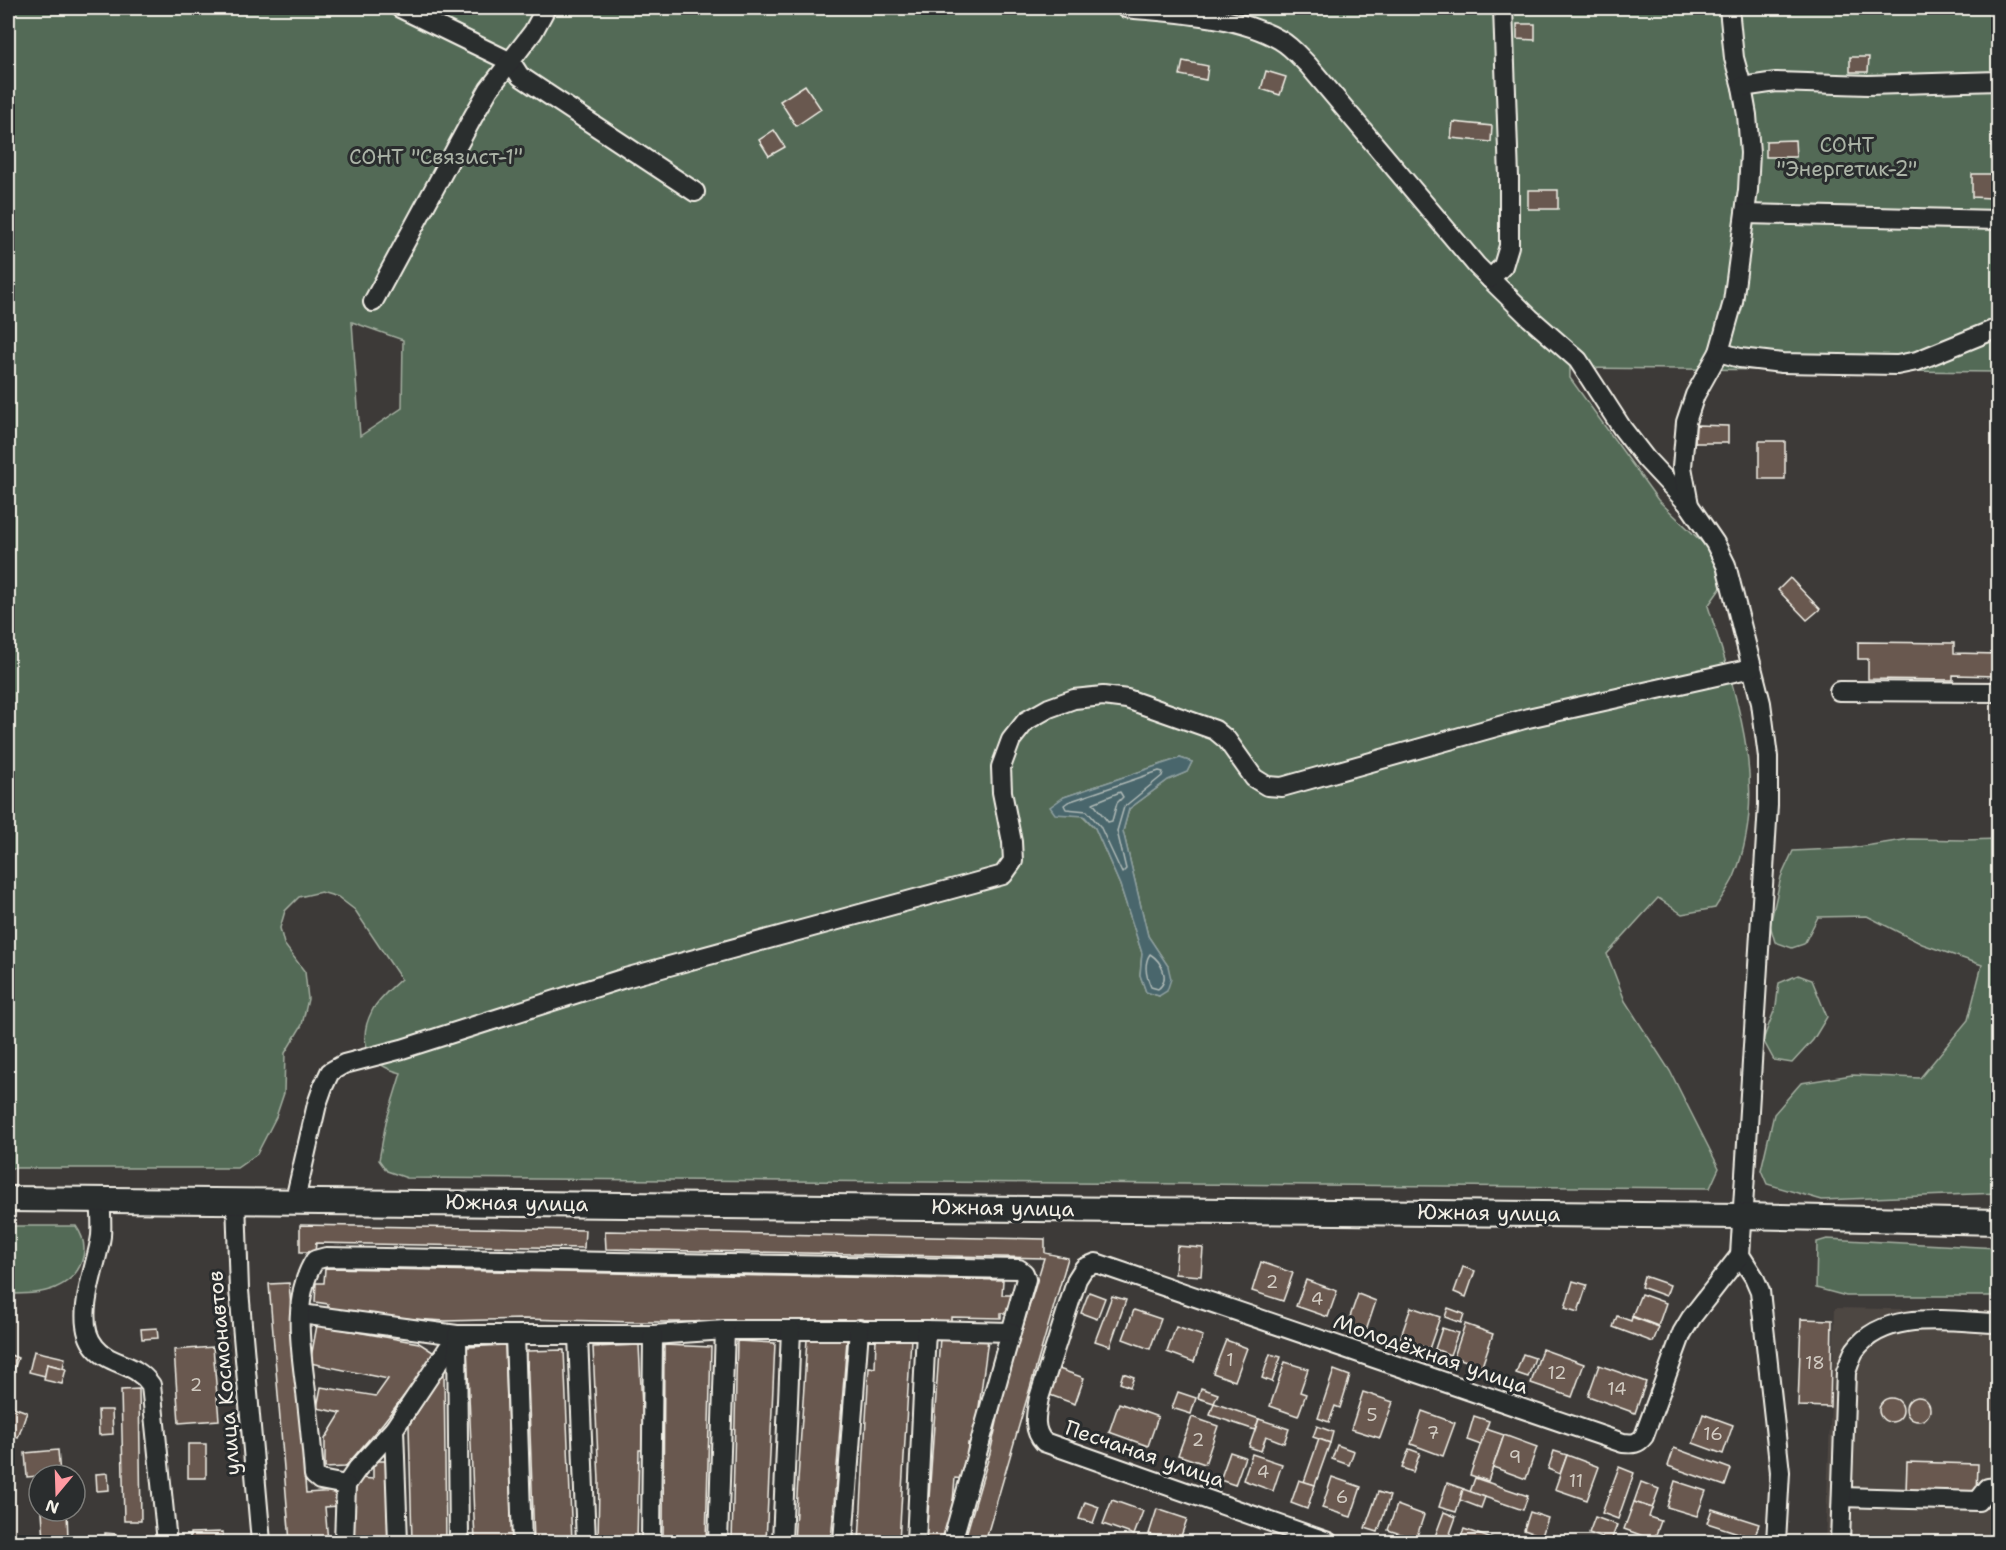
<svg xmlns="http://www.w3.org/2000/svg" width="2006" height="1550" font-family="'Shantell Sans',sans-serif">
<style>
.built{fill:#4d4642}
.green{fill:#536a57;stroke:#a4aea0;stroke-width:1.5;fill-rule:evenodd}
.water{fill:#48666c;stroke:#8d9e9e;stroke-width:1.5}
.lines{fill:none;stroke-linecap:round;stroke-linejoin:round}
.shore{stroke:#afb9b6;stroke-width:1.5}
.building{fill:#695950;stroke:#f4f1e8;stroke-width:1.5}
.minor-casing{stroke:#f4f1e8;stroke-width:22}
.major-casing{stroke:#f4f1e8;stroke-width:28}
.minor{stroke:#2a2d2e;stroke-width:18}
.major{stroke:#2a2d2e;stroke-width:24}
.labels{text-anchor:middle;stroke-width:6;stroke-linejoin:round;paint-order:stroke}
.number-label{font-size:18px;fill:#d1cbc2}
.park-label{font-size:21px;fill:#acb4a7;stroke:#2a2d2e}
.street-label{font-size:21px;fill:#f4f1e8;stroke:#2a2d2e}
</style>
<rect width="100%" height="100%" fill="#3d3a38"/>
<filter id="ink" filterUnits="userSpaceOnUse"><feTurbulence type="fractalNoise" baseFrequency=".0167" numOctaves="2"/><feDisplacementMap in="SourceGraphic" scale="12" xChannelSelector="R" yChannelSelector="G"/><feConvolveMatrix kernelMatrix="1 2 1 2 8 2 1 2 1" color-interpolation-filters="sRGB"/></filter>
<g filter="url(#ink)">
<!-- built -->
<polygon class="built" points="1835,1308 1998,1311 1998,1542 1825,1542"/>
<!-- green -->
<g class="green">
<path d="M8 8H1998V372L1573 368 1570 366V378L1658 500 1707 547 1723 585 1708 606C1735 692 1771 788 1734 877 1729 888 1721 898 1715 908L1682 914 1658 898 1607 954 1625 1001 1670 1071 1719 1168 1710 1188 407 1178 387 1171 379 1160 386 1122 401 1073C369 1065 356 1042 372 1011 378 999 391 988 401 979L355 910 338 897 321 892 299 897 285 911 280 928 284 944 305 972 308 999 302 1025 285 1053 284 1093 276 1117 257 1154 237 1168H8ZM352 322 403 340 402 408 360 436ZM1180 758 1192 762 1187 772 1168 780 1129 809 1123 831 1148 936 1168 966 1159 996 1146 992 1140 975 1142 953 1120 885 1095 828 1064 797Z"/>
<polygon points="1910,839 1963,840 1998,839 1998,1193 1822,1200 1767,1184 1761,1170 1774,1114 1801,1083 1852,1075 1920,1078 1968,1020 1982,965 1922,944 1867,916 1818,917 1804,944 1792,948 1775,942 1770,925 1781,877 1793,851 1852,848"/>
<polygon points="1798,975 1812,980 1827,1017 1813,1040 1792,1063 1774,1060 1763,1040 1776,1006 1779,983"/>
<path d="M8 1226H76C93 1250 81 1277 55 1288 41 1294 22 1294 8 1294Z"/>
<polygon points="1827,1239 1998,1248 1998,1296 1846,1296 1816,1288 1817,1242"/>
</g>
<!-- water -->
<polygon class="water" points="1180,758 1192,762 1187,772 1168,780 1129,809 1123,831 1148,936 1168,966 1171,979 1167,991 1159,996 1146,992 1140,975 1142,953 1120,885 1095,828 1084,816 1055,814 1050,807 1064,797"/>
<g class="lines">
<!-- shore -->
<g class="shore">
<polygon points="1159,771 1163,772 1162,776 1124,807 1117,831 1126,869 1122,873 1100,826 1087,811 1066,809 1064,805 1068,802"/>
<polygon points="1120,792 1123,797 1117,803 1112,821 1108,822 1093,803"/>
<path d="M1150 954C1161 961 1171 979 1158 989L1151 987C1146 976 1144 963 1150 954Z"/>
</g>
</g>
<!-- building -->
<g class="building">
<polygon points="1517,24 1535,24 1535,40 1517,39"/>
<polygon points="1850,57 1869,57 1868,72 1850,72"/>
<polygon points="1183,61 1208,66 1206,80 1180,75"/>
<polygon points="1266,71 1286,77 1280,95 1261,89"/>
<polygon points="805,85 821,109 796,126 780,101"/>
<polygon points="1453,122 1492,126 1491,142 1451,138"/>
<polygon points="774,130 785,147 769,156 759,140"/>
<polygon points="1795,140 1796,157 1766,157 1766,141"/>
<polygon points="1972,174 1992,174 1991,198 1972,197"/>
<rect x="1528" y="190" width="30" height="19"/>
<polygon points="1696,425 1728,426 1728,443 1695,443"/>
<rect x="1759" y="441" width="26" height="38"/>
<polygon points="1790,578 1820,609 1807,620 1778,590"/>
<polygon points="1858,642 1954,643 1954,653 1998,654 1998,676 1953,675 1953,680 1868,679 1868,659 1858,659"/>
<polygon points="300,1225 585,1230 584,1248 316,1243 315,1252 300,1252"/>
<polygon points="605,1231 1045,1239 1045,1253 1068,1258 985,1542 964,1542 990,1453 1005,1386 1044,1258 606,1249"/>
<polygon points="1177,1246 1203,1248 1201,1276 1175,1274"/>
<polygon points="1261,1262 1293,1273 1283,1301 1252,1291"/>
<polygon points="1463,1267 1475,1271 1466,1297 1454,1292"/>
<polygon points="325,1268 1003,1280 1002,1295 1014,1295 1013,1313 1001,1313 1001,1318 951,1317 951,1322 635,1322 524,1319 445,1321 413,1319 328,1309 328,1304 315,1302 316,1283 324,1283"/>
<polygon points="1644,1276 1670,1285 1666,1296 1641,1287"/>
<polygon points="1306,1280 1337,1291 1328,1317 1296,1306"/>
<polygon points="1573,1281 1587,1285 1578,1312 1565,1308"/>
<polygon points="289,1283 306,1493 337,1491 338,1506 325,1507 328,1542 290,1542 269,1284"/>
<polygon points="1089,1292 1105,1298 1097,1319 1081,1313"/>
<polygon points="1358,1294 1376,1301 1365,1334 1346,1328"/>
<polygon points="1641,1294 1666,1303 1658,1326 1632,1316"/>
<polygon points="1112,1296 1126,1300 1110,1346 1095,1341"/>
<polygon points="1411,1307 1440,1317 1429,1349 1400,1339"/>
<polygon points="1448,1308 1464,1314 1461,1323 1445,1317"/>
<polygon points="1134,1310 1161,1319 1150,1349 1123,1339"/>
<polygon points="1617,1316 1631,1321 1632,1317 1659,1327 1653,1342 1613,1327"/>
<polygon points="1801,1319 1832,1320 1830,1407 1798,1406"/>
<polygon points="1465,1324 1493,1334 1482,1366 1454,1357"/>
<polygon points="317,1325 419,1343 436,1354 383,1423 345,1467 325,1468 325,1439 341,1413 317,1408 321,1387 376,1396 388,1379 310,1363"/>
<polygon points="1176,1327 1203,1336 1194,1362 1167,1352"/>
<polygon points="157,1328 158,1338 142,1339 141,1329"/>
<polygon points="1442,1328 1458,1333 1450,1355 1435,1349"/>
<polygon points="940,1337 988,1339 974,1445 968,1443 965,1479 955,1478 951,1525 945,1542 926,1542"/>
<polygon points="876,1338 911,1338 899,1542 859,1542 869,1367 875,1368"/>
<polygon points="807,1339 847,1340 831,1542 794,1542"/>
<polygon points="1226,1340 1247,1348 1235,1381 1213,1373"/>
<polygon points="737,1341 775,1343 766,1542 732,1542"/>
<polygon points="505,1345 512,1542 475,1542 467,1347"/>
<polygon points="639,1345 644,1450 639,1450 637,1542 598,1542 599,1481 593,1347"/>
<polygon points="664,1345 711,1347 706,1542 663,1542"/>
<polygon points="213,1347 219,1420 179,1423 174,1350"/>
<polygon points="1542,1349 1584,1364 1572,1397 1531,1383"/>
<polygon points="564,1350 572,1542 534,1542 527,1351"/>
<polygon points="34,1351 65,1358 63,1368 47,1364 45,1376 29,1372"/>
<polygon points="8,1354 18,1358 9,1384 8,1384"/>
<polygon points="1270,1354 1281,1357 1272,1382 1262,1378"/>
<polygon points="1523,1354 1535,1358 1528,1377 1516,1373"/>
<polygon points="1285,1362 1308,1369 1300,1392 1306,1394 1298,1416 1270,1406"/>
<polygon points="47,1364 66,1369 62,1384 44,1380"/>
<polygon points="1599,1365 1646,1382 1635,1413 1588,1396"/>
<polygon points="1059,1369 1084,1378 1075,1404 1050,1395"/>
<polygon points="1334,1370 1350,1376 1340,1408 1335,1406 1329,1422 1318,1418"/>
<polygon points="444,1371 446,1542 412,1542 409,1425"/>
<polygon points="1123,1373 1134,1377 1130,1387 1120,1383"/>
<polygon points="1201,1388 1218,1394 1214,1403 1198,1398"/>
<polygon points="139,1389 141,1521 124,1521 121,1390"/>
<polygon points="1178,1392 1196,1398 1191,1414 1172,1408"/>
<polygon points="1363,1392 1393,1402 1380,1438 1351,1429"/>
<circle cx="1918" cy="1409" r="12"/>
<circle cx="1891" cy="1410" r="12"/>
<polygon points="1119,1403 1158,1417 1148,1446 1109,1432"/>
<polygon points="1214,1403 1259,1419 1255,1430 1210,1415"/>
<polygon points="8,1405 27,1412 18,1438 8,1434"/>
<polygon points="98,1410 112,1410 113,1434 99,1435"/>
<polygon points="1422,1411 1455,1423 1443,1456 1411,1444"/>
<polygon points="1703,1414 1733,1425 1723,1454 1693,1443"/>
<polygon points="1474,1416 1489,1421 1481,1445 1467,1440"/>
<polygon points="1192,1417 1218,1426 1205,1464 1178,1455"/>
<polygon points="1259,1419 1289,1429 1284,1443 1266,1436 1261,1451 1249,1447"/>
<polygon points="1317,1426 1333,1432 1330,1443 1313,1437"/>
<polygon points="1486,1429 1504,1435 1488,1481 1470,1475"/>
<polygon points="1504,1435 1537,1447 1526,1479 1493,1467"/>
<polygon points="1319,1439 1330,1443 1315,1485 1304,1482"/>
<rect x="188" y="1444" width="18" height="34"/>
<polygon points="1337,1445 1354,1451 1349,1465 1332,1459"/>
<polygon points="1674,1448 1731,1469 1725,1486 1668,1466"/>
<polygon points="1409,1449 1420,1453 1413,1472 1402,1468"/>
<polygon points="58,1450 60,1475 39,1475 39,1487 38,1476 27,1477 25,1453"/>
<polygon points="1554,1451 1567,1455 1560,1474 1548,1469"/>
<polygon points="1230,1452 1245,1457 1235,1485 1220,1480"/>
<polygon points="1252,1454 1282,1464 1273,1491 1243,1480"/>
<polygon points="1567,1455 1599,1467 1587,1500 1555,1489"/>
<polygon points="373,1461 388,1461 388,1542 354,1542 354,1488 360,1478 373,1479"/>
<polygon points="1907,1462 1978,1464 1977,1494 1906,1492"/>
<polygon points="1619,1467 1634,1473 1618,1519 1602,1513"/>
<polygon points="108,1473 109,1490 97,1491 96,1474"/>
<polygon points="1332,1477 1361,1487 1351,1517 1322,1508"/>
<polygon points="1475,1478 1528,1496 1523,1510 1470,1492"/>
<polygon points="1299,1480 1315,1485 1307,1509 1291,1503"/>
<polygon points="1675,1481 1706,1491 1697,1516 1667,1507"/>
<polygon points="1641,1482 1659,1489 1652,1508 1634,1502"/>
<polygon points="1447,1483 1464,1489 1456,1512 1439,1507"/>
<polygon points="1463,1489 1485,1497 1481,1508 1460,1500"/>
<polygon points="1378,1492 1390,1496 1378,1532 1365,1528"/>
<polygon points="1112,1500 1143,1511 1134,1535 1103,1524"/>
<polygon points="1085,1502 1099,1507 1093,1523 1079,1519"/>
<polygon points="1634,1502 1652,1508 1649,1517 1661,1521 1654,1540 1624,1529"/>
<polygon points="1397,1505 1424,1515 1416,1539 1388,1530"/>
<polygon points="1157,1509 1187,1519 1179,1542 1149,1534"/>
<polygon points="1712,1509 1759,1524 1754,1538 1707,1523"/>
<polygon points="42,1511 67,1511 68,1539 44,1540"/>
<polygon points="1444,1512 1456,1517 1447,1542 1433,1542"/>
<polygon points="1530,1512 1548,1518 1542,1536 1524,1530"/>
<polygon points="1595,1517 1617,1525 1611,1541 1589,1533"/>
<polygon points="1464,1529 1495,1540 1494,1542 1459,1542"/>
<polygon points="223,1532 223,1542 190,1542 190,1533"/>
<polygon points="105,1533 116,1534 116,1542 105,1542"/>
</g>
<g class="lines">
<!-- minor casing -->
<g class="minor-casing">
<g id="minor">
<polyline points="400,8 511,62"/>
<path d="M1126 8C1175 13 1237 15 1280 40 1291 46 1300 57 1308 65L1477 266 1530 318 1578 360 1622 428 1646 459 1689 505"/>
<polyline points="1729,8 1734,58 1742,87 1747,115 1750,153 1748,190 1733,302 1719,352 1695,395 1686,422 1682,467 1689,505 1715,543 1726,565 1761,703 1768,757 1768,805 1740,1255 1754,1277 1760,1291 1780,1472 1776,1542"/>
<polyline points="511,62 520,76 695,192"/>
<polyline points="1742,87 1776,82 1868,85 1998,81"/>
<polyline points="1745,214 1998,220"/>
<polyline points="1490,279 1503,266 1509,246 1509,178 1503,8"/>
<polyline points="373,302 473,117 489,89 533,32 546,8"/>
<polyline points="1719,352 1740,358 1782,363 1897,365 1917,361 1998,328"/>
<polyline points="1839,691 1998,692"/>
<path d="M100 1199C101 1211 102 1223 101 1236 97 1267 72 1320 95 1347 110 1366 134 1361 151 1385L167 1542"/>
<polyline points="236,1200 239,1290 261,1542"/>
<polyline points="295,1200 317,1104 323,1087 330,1072 344,1064 402,1049 625,978 1003,875 1013,861 1012,842 1002,792 1001,767 1011,740 1026,721 1049,708 1074,699 1103,696 1127,699 1215,730 1227,740 1254,778 1267,786 1282,787 1528,718 1752,668"/>
<polyline points="301,1314 457,1335 394,1429 398,1542"/>
<polyline points="515,1335 522,1542"/>
<polyline points="578,1335 586,1542"/>
<polyline points="346,1485 358,1468 394,1429"/>
<polyline points="1842,1497 1978,1501 1988,1488 1998,1487"/>
<path d="M344 1542 346 1485 320 1480 314 1475C312 1447 309 1419 306 1392 301 1350 291 1297 315 1260L326 1257 1019 1269 1024 1273 1026 1279 952 1542"/>
<polyline points="459,1542 457,1335 653,1335 725,1330 926,1330 1011,1332"/>
<polyline points="651,1542 653,1335"/>
<polyline points="718,1542 725,1330"/>
<polyline points="782,1542 791,1330"/>
<polyline points="843,1542 859,1329"/>
<polyline points="916,1542 926,1330"/>
<path d="M1328 1542 1044 1442C1032 1429 1036 1414 1039 1398L1077 1279 1084 1268 1096 1263 1623 1443C1633 1444 1638 1444 1644 1436L1682 1333 1691 1318 1740 1255"/>
<path d="M1840 1542 1846 1372C1849 1365 1851 1356 1855 1350 1885 1308 1954 1322 1998 1323"/>
</g>
</g>
<!-- major casing -->
<g class="major-casing">
<polyline id="major" points="8,1199 1741,1216 1998,1222"/>
</g>
<!-- minor -->
<use href="#minor" class="minor"/>
<!-- major -->
<use href="#major" class="major"/>
</g>
</g>
<g class="labels">
<!-- number labels -->
<g class="number-label">
<text x="1272" y="1288">2</text>
<text x="1317" y="1305">4</text>
<text x="1230" y="1366">1</text>
<text x="1815" y="1369">18</text>
<text x="1557" y="1379">12</text>
<text x="196" y="1391">2</text>
<text x="1617" y="1395">14</text>
<text x="1372" y="1421">5</text>
<text x="1433" y="1439">7</text>
<text x="1713" y="1440">16</text>
<text x="1198" y="1446">2</text>
<text x="1515" y="1463">9</text>
<text x="1263" y="1478">4</text>
<text x="1576" y="1487">11</text>
<text x="1342" y="1503">6</text>
</g>
<!-- park labels -->
<g class="park-label">
<text x="1847" y="152">СОНТ<tspan x="1847" dy="24">"Энергетик-2"</tspan></text>
<text x="436" y="164">СОНТ "Связист-1"</text>
</g>
<!-- street labels -->
<g class="street-label">
<text transform="translate(517 1203) rotate(1)" y="7">Южная улица</text>
<text transform="translate(1003 1208) rotate(1)" y="7">Южная улица</text>
<text transform="translate(1489 1213) rotate(1)" y="7">Южная улица</text>
<text transform="translate(1431 1354) rotate(19)" y="7">Молодёжная улица</text>
<text transform="translate(224 1373) rotate(-95)" y="7">улица Космонавтов</text>
<text transform="translate(1145 1454) rotate(19)" y="7">Песчаная улица</text>
</g>
</g>
<!-- margin -->
<rect width="2006" height="1550" fill="none" stroke="#2a2d2e" stroke-width="30"/>
<rect x="15" y="15" width="1976" height="1520" fill="none" stroke="#f4f1e8" stroke-width="2" filter="url(#ink)"/>
<!-- north arrow -->
<g transform="translate(57 1493) rotate(199)"><circle r="28" fill="#2a2d2e" stroke="#7b7b78" stroke-width="1.5"/>
<path d="M0-4.5L10 22L0 15L-10 22Z" fill="#ff9aa2"/>
<text y="-9" font-size="16" font-weight="bold" text-anchor="middle" fill="#f4f1e8">N</text>
</g>
</svg>
